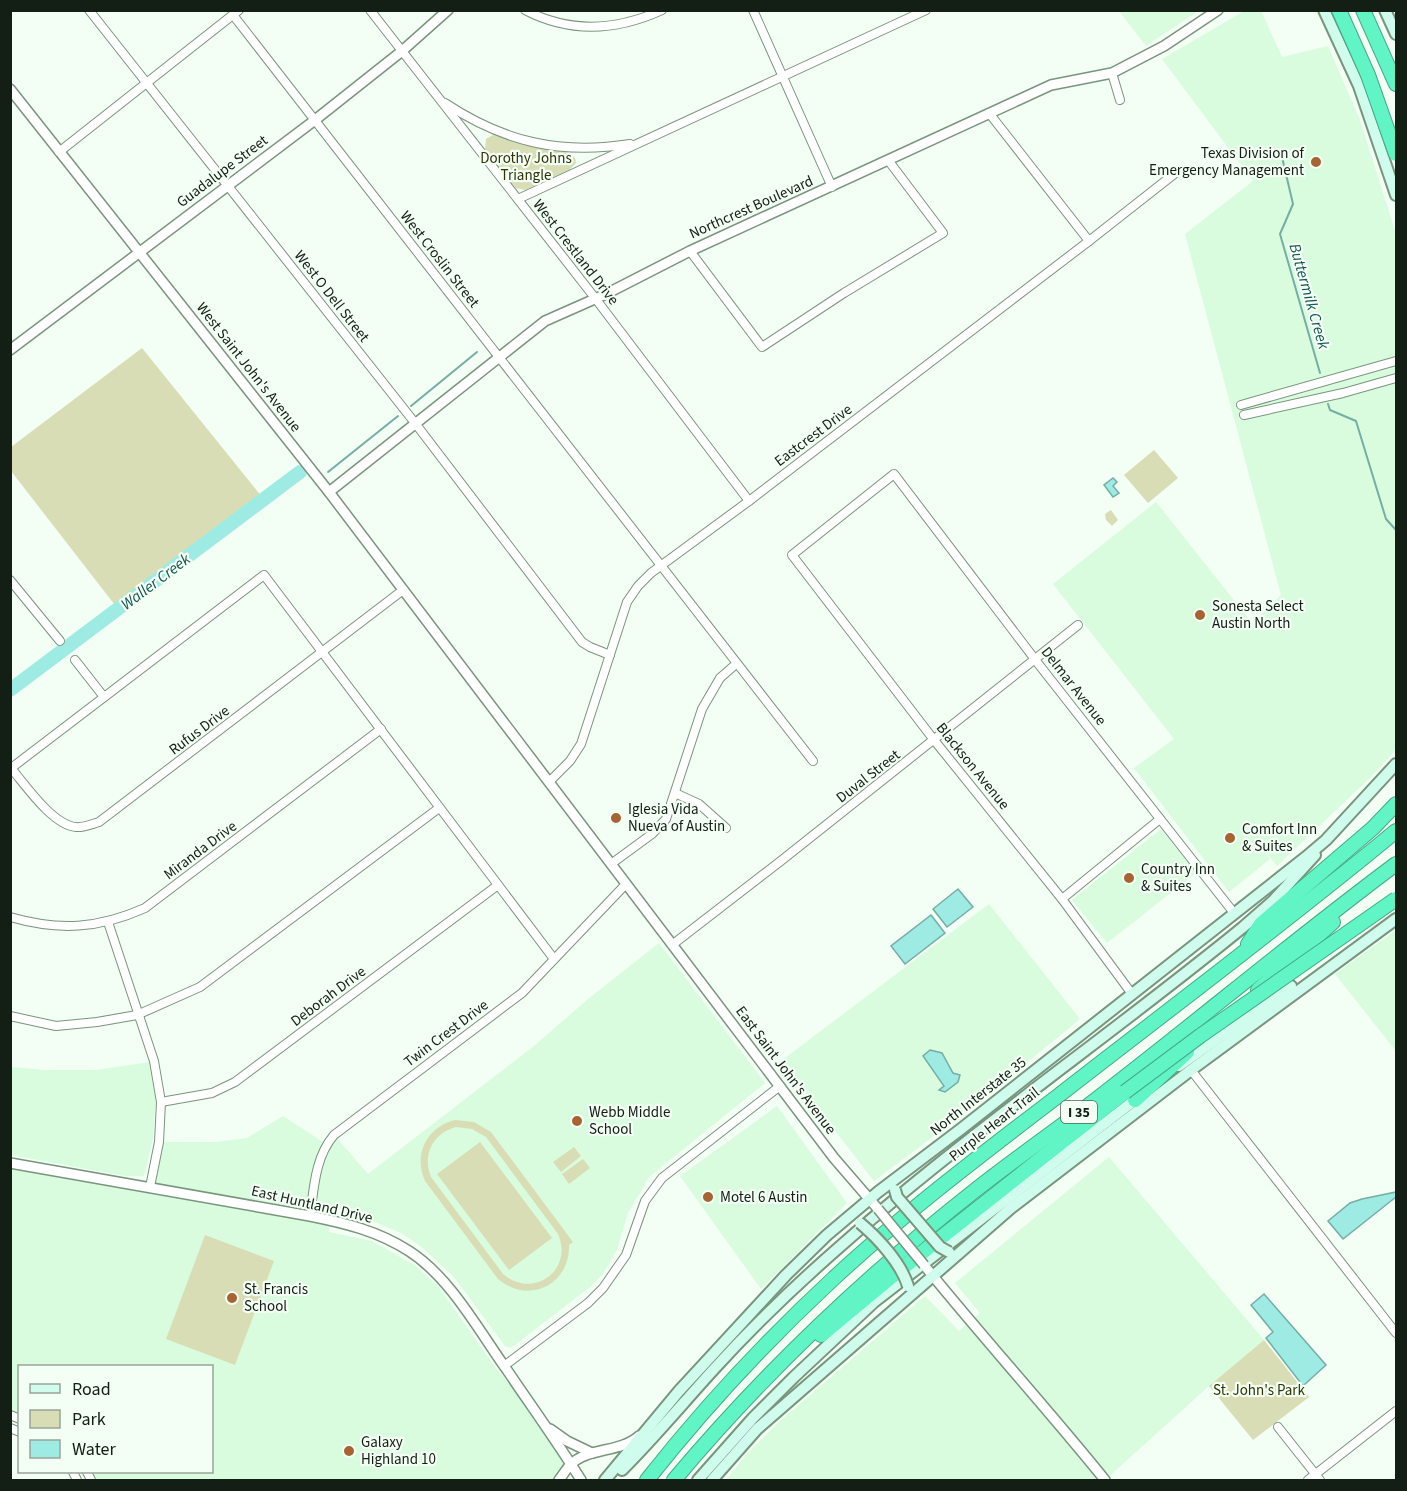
<svg xmlns="http://www.w3.org/2000/svg" width="1407" height="1491" font-family="'Source Sans 3',sans-serif">
<style>
.built{fill:#d8fcdd}
.green{fill:#d9ddb5;fill-rule:evenodd}
.water{fill:#9eebe3;stroke:#74aea5;stroke-width:1.5}
.lines{fill:none;stroke-linecap:round;stroke-linejoin:round}
.stream{stroke:#74aea5;stroke-width:2}
.river{stroke:#9eebe3;stroke-width:14}
.minor-casing{stroke:#79957e;stroke-width:10}
.tertiary-casing{stroke:#79957e;stroke-width:12}
.secondary-casing{stroke:#79957e;stroke-width:14}
.motorway-casing{stroke:#46aa88;stroke-width:16}
.minor{stroke:#fff;stroke-width:8}
.tertiary{stroke:#fff;stroke-width:9}
.secondary{stroke:#d0fcee;stroke-width:10}
.motorway{stroke:#61f5c6;stroke-width:14}
.tertiary-bridge-casing{stroke:#79957e;stroke-width:12;stroke-linecap:butt}
.secondary-bridge-casing{stroke:#79957e;stroke-width:14;stroke-linecap:butt}
.motorway-bridge-casing{stroke:#46aa88;stroke-width:16;stroke-linecap:butt}
.tertiary-bridge{stroke:#fff;stroke-width:9}
.secondary-bridge{stroke:#d0fcee;stroke-width:10}
.motorway-bridge{stroke:#61f5c6;stroke-width:14}
.poi-dot{fill:#a76332;stroke:#f3fef4;stroke-width:2}
.labels{text-anchor:middle;stroke-width:4.5;stroke-linejoin:round;paint-order:stroke}
.shield{fill:#f3fef4;stroke:#566158;stroke-width:1.5}
.shield-label{font-size:14px;font-weight:bold;fill:#131e15}
.poi-label{font-size:15px;fill:#131e15;stroke:#f3fef4;text-anchor:start}
.park-label{font-size:15px;fill:#323305;stroke:#f3fef4}
.street-label{font-size:15px;fill:#131e15;stroke:#f3fef4}
.water-label{font-size:16px;font-style:italic;fill:#165752;stroke:#f3fef4}
</style>
<rect width="100%" height="100%" fill="#f3fef4"/>
<!-- built -->
<g class="built">
<polygon points="1119,11 1198,11 1146,46"/>
<polygon points="1244,11 1261,11 1282,57 1328,46 1360,120 1396,234 1396,749 1373,775 1277,866 1261,847 1270,859 1229,892 1134,768 1174,739 1053,584 1156,502 1252,623 1281,595 1185,234 1253,181 1162,59"/>
<polygon points="1161,829 1196,873 1107,943 1072,900"/>
<polygon points="989,904 1080,1019 979,1102 874,1181 781,1061"/>
<polygon points="1396,930 1396,1051 1335,974"/>
<polygon points="659,943 765,1083 649,1177 628,1213 617,1249 609,1264 602,1275 590,1287 511,1348 505,1346 454,1277 424,1249 403,1234 368,1219 364,1215 326,1206 329,1232 372,1241 414,1265 437,1285 495,1367 541,1420 571,1464 559,1480 91,1480 87,1472 212,1472 212,1366 20,1366 19,1419 11,1415 10,1163 150,1187 159,1142 215,1142 247,1138 283,1116 326,1144 334,1135 368,1174 534,1046 588,999"/>
<polygon points="150,1062 156,1097 153,1138 144,1176 125,1176 11,1155 11,1067 45,1070 96,1070"/>
<polygon points="777,1106 847,1203 761,1289 680,1176"/>
<polygon points="1109,1157 1264,1340 1209,1386 1105,1480 726,1480 746,1455 779,1422 925,1296 959,1331 980,1313 955,1283"/>
</g>
<!-- green -->
<g class="green">
<polygon points="493,135 520,143 568,152 575,158 576,163 569,170 525,190 516,188 485,149 486,139"/>
<polygon points="142,348 262,497 118,609 11,471 11,447"/>
<polygon points="1154,450 1178,478 1148,503 1124,475"/>
<polygon points="1111,510 1118,520 1112,526 1106,520 1105,514"/>
<path d="M455 1120 474 1122 491 1132 573 1242 569 1245C570 1285 529 1305 498 1279L425 1181C413 1154 427 1127 455 1120ZM456 1127 472 1129 486 1137 558 1234C574 1270 533 1300 503 1274L431 1177C422 1155 433 1133 456 1127Z"/>
<polygon points="480,1142 552,1238 509,1270 437,1174"/>
<polygon points="574,1147 581,1156 561,1172 553,1162"/>
<polygon points="583,1159 590,1168 569,1184 562,1174"/>
<polygon points="205,1235 274,1261 235,1365 166,1339"/>
<polygon points="1264,1340 1309,1397 1253,1440 1209,1386"/>
</g>
<!-- water -->
<g class="water">
<polygon points="1113,478 1117,482 1113,486 1119,493 1113,497 1104,485"/>
<polygon points="958,889 973,907 947,927 933,909"/>
<polygon points="931,915 945,933 905,964 891,946"/>
<polygon points="930,1050 942,1053 953,1073 960,1075 958,1082 945,1092 939,1090 944,1086 923,1056"/>
<polygon points="1396,1192 1396,1197 1343,1239 1328,1221 1350,1203 1362,1199"/>
<polygon points="1264,1294 1326,1365 1303,1386 1266,1338 1273,1332 1251,1305"/>
</g>
<g class="lines">
<!-- stream -->
<g class="stream">
<polyline points="1282,157 1293,204 1280,234 1320,373"/>
<polyline points="1328,404 1330,410 1356,421 1386,519 1396,530"/>
<polyline points="411,406 477,352"/>
<polyline points="328,472 398,416"/>
</g>
<!-- river -->
<polyline class="river" points="10,690 300,472"/>
<!-- minor casing -->
<g class="minor-casing">
<g id="minor">
<polyline points="89,10 415,423 582,642 590,647 610,655"/>
<polyline points="370,10 595,298 749,501"/>
<path d="M525 10C571 34 616 31 662 10"/>
<polyline points="753,10 832,187"/>
<polyline points="233,15 813,761"/>
<polyline points="1112,73 1120,100"/>
<path d="M445 103C504 142 560 155 630 144"/>
<polyline points="989,113 1089,241"/>
<polyline points="59,152 239,10"/>
<polyline points="518,199 926,10"/>
<polyline points="690,251 762,347 844,293 943,233 888,160"/>
<polyline points="1241,405 1396,361"/>
<polyline points="1244,415 1343,393 1396,378"/>
<polyline points="10,580 60,641"/>
<polyline points="75,660 104,697"/>
<path d="M10 767C25 784 52 825 76 827 83 828 92 824 99 822L403 590"/>
<polyline points="10,769 264,575 554,959"/>
<polyline points="549,782 570,761 581,744 627,602 638,586 651,573 749,501 1089,241 1178,171"/>
<polyline points="675,793 699,804 726,828"/>
<polyline points="611,864 652,834 666,819 702,709 720,678 736,664"/>
<polyline points="1062,899 1160,819"/>
<path d="M10 917C59 931 98 929 145 908L381 729"/>
<polyline points="108,922 154,1061 161,1102 159,1142 150,1187"/>
<polyline points="672,945 782,860 1078,625"/>
<polyline points="1132,994 1062,899 934,740 792,555 894,474 1040,666 1234,913"/>
<polyline points="10,1016 56,1026 97,1022 137,1015 200,987 439,808"/>
<polyline points="1191,1070 1396,1333"/>
<polyline points="161,1102 212,1093 235,1082 498,885"/>
<path d="M310 1216C314 1188 315 1157 334 1135L522 993 626 884"/>
<polyline points="504,1366 588,1303 603,1288 626,1255 645,1201 662,1178 780,1086"/>
<polyline points="10,1415 20,1419"/>
<polyline points="1278,1427 1320,1480"/>
<polyline points="10,1428 20,1432"/>
<polyline points="73,1472 77,1480"/>
<polyline points="87,1472 91,1480"/>
<polyline points="1308,1480 1396,1411"/>
</g>
</g>
<!-- tertiary casing -->
<g class="tertiary-casing">
<g id="tertiary">
<polyline points="10,89 329,492 834,1158 878,1209"/>
<polyline points="10,350 315,120 402,51 448,10"/>
<polyline points="329,492 545,321 606,294 690,251 1051,85 1112,73 1164,46 1218,10"/>
<path d="M10 1163 310 1216C345 1223 378 1231 409 1251 450 1277 479 1331 507 1370 532 1407 558 1443 581 1480"/>
<path d="M924 1265C983 1338 1046 1407 1105 1480"/>
<polyline points="550,1429 567,1441 592,1453"/>
<path d="M559 1480C562 1476 566 1470 570 1465 588 1447 620 1453 639 1436"/>
</g>
</g>
<!-- secondary casing -->
<g class="secondary-casing">
<g id="secondary">
<polyline points="1324,10 1359,86 1396,195"/>
<polyline points="1385,10 1396,34"/>
<polyline points="1179,1066 1291,986"/>
<path d="M622 1470C654 1438 683 1403 714 1369 754 1325 798 1283 844 1243 971 1131 1111 1035 1242 928L1273 901 1315 855"/>
<polyline points="605,1480 679,1391 786,1275 827,1235 878,1192 961,1129 1306,857 1326,840 1396,764"/>
<polyline points="698,1480 753,1418 794,1377 874,1302 1140,1096"/>
<polyline points="712,1480 757,1429 1011,1208 1191,1070 1396,919"/>
</g>
</g>
<!-- motorway casing -->
<g class="motorway-casing">
<g id="motorway">
<polyline points="1363,10 1396,84"/>
<polyline points="1248,944 1261,924 1373,828 1396,804"/>
<polyline points="1258,990 1333,922"/>
<polyline points="1135,1100 1187,1052"/>
<polyline points="821,1335 886,1281 1125,1092"/>
<path d="M647 1480C703 1409 766 1341 833 1279 904 1213 981 1155 1058 1096 1171 1008 1286 922 1396 831"/>
<path d="M674 1480C763 1374 864 1278 973 1192 1017 1157 1063 1126 1107 1091 1204 1016 1298 937 1396 864"/>
</g>
</g>
<!-- minor -->
<use href="#minor" class="minor"/>
<!-- tertiary -->
<use href="#tertiary" class="tertiary"/>
<!-- secondary -->
<use href="#secondary" class="secondary"/>
<!-- motorway -->
<use href="#motorway" class="motorway"/>
<!-- tertiary-bridge casing -->
<g class="tertiary-bridge-casing">
<polyline id="tertiary-bridge" points="878,1209 924,1265"/>
</g>
<!-- secondary-bridge casing -->
<g class="secondary-bridge-casing">
<g id="secondary-bridge">
<polyline points="895,1190 897,1197 940,1247 949,1252"/>
<path d="M860 1223C878 1238 901 1263 908 1286"/>
</g>
</g>
<!-- motorway-bridge casing -->
<g class="motorway-bridge-casing">
<g id="motorway-bridge">
<polyline points="1339,10 1368,75 1396,154"/>
<polyline points="1125,1092 1200,1036 1396,899"/>
</g>
</g>
<!-- tertiary-bridge -->
<use href="#tertiary-bridge" class="tertiary-bridge"/>
<!-- secondary-bridge -->
<use href="#secondary-bridge" class="secondary-bridge"/>
<!-- motorway-bridge -->
<use href="#motorway-bridge" class="motorway-bridge"/>
</g>
<!-- markers -->
<g class="poi-dot">
<circle cx="1316" cy="162" r="6"/>
<circle cx="1200" cy="615" r="6"/>
<circle cx="616" cy="818" r="6"/>
<circle cx="1230" cy="838" r="6"/>
<circle cx="1129" cy="878" r="6"/>
<circle cx="577" cy="1121" r="6"/>
<circle cx="708" cy="1197" r="6"/>
<circle cx="232" cy="1298" r="6"/>
<circle cx="349" cy="1451" r="6"/>
</g>
<g class="labels">
<!-- shield labels -->
<rect class="shield" x="1061" y="1101" width="36" height="22" rx="4.5"/>
<g class="shield-label">
<text x="1079" y="1117">I 35</text>
</g>
<!-- poi labels -->
<g class="poi-label">
<text x="1304" y="158" text-anchor="end">Texas Division of<tspan x="1304" dy="17">Emergency Management</tspan></text>
<text x="1212" y="611">Sonesta Select<tspan x="1212" dy="17">Austin North</tspan></text>
<text x="628" y="814">Iglesia Vida<tspan x="628" dy="17">Nueva of Austin</tspan></text>
<text x="1242" y="834">Comfort Inn<tspan x="1242" dy="17">&amp; Suites</tspan></text>
<text x="1141" y="874">Country Inn<tspan x="1141" dy="17">&amp; Suites</tspan></text>
<text x="589" y="1117">Webb Middle<tspan x="589" dy="17">School</tspan></text>
<text x="720" y="1202">Motel 6 Austin</text>
<text x="244" y="1294">St. Francis<tspan x="244" dy="17">School</tspan></text>
<text x="361" y="1447">Galaxy<tspan x="361" dy="17">Highland 10</tspan></text>
</g>
<!-- park labels -->
<g class="park-label">
<text x="526" y="163">Dorothy Johns<tspan x="526" dy="17">Triangle</tspan></text>
<text x="1259" y="1395">St. John's Park</text>
</g>
<!-- street labels -->
<g class="street-label">
<text transform="translate(222 171) rotate(-37)" y="5">Guadalupe Street</text>
<text transform="translate(751 207) rotate(-24)" y="5">Northcrest Boulevard</text>
<text transform="translate(576 252) rotate(52)" y="5">West Crestland Drive</text>
<text transform="translate(440 259) rotate(52)" y="5">West Croslin Street</text>
<text transform="translate(332 296) rotate(52)" y="5">West O Dell Street</text>
<text transform="translate(249 367) rotate(52)" y="5">West Saint John's Avenue</text>
<text transform="translate(813 435) rotate(-37)" y="5">Eastcrest Drive</text>
<text transform="translate(1074 686) rotate(52)" y="5">Delmar Avenue</text>
<text transform="translate(199 730) rotate(-37)" y="5">Rufus Drive</text>
<text transform="translate(973 766) rotate(51)" y="5">Blackson Avenue</text>
<text transform="translate(868 776) rotate(-38)" y="5">Duval Street</text>
<text transform="translate(200 850) rotate(-37)" y="5">Miranda Drive</text>
<text transform="translate(328 996) rotate(-37)" y="5">Deborah Drive</text>
<text transform="translate(446 1033) rotate(-37)" y="5">Twin Crest Drive</text>
<text transform="translate(786 1070) rotate(53)" y="5">East Saint John's Avenue</text>
<text transform="translate(978 1096) rotate(-38)" y="5">North Interstate 35</text>
<text transform="translate(994 1124) rotate(-38)" y="5">Purple Heart Trail</text>
<text transform="translate(312 1204) rotate(13)" y="5">East Huntland Drive</text>
</g>
<!-- water labels -->
<g class="water-label">
<text transform="translate(1310 296) rotate(74)" y="6">Buttermilk Creek</text>
<text transform="translate(155 581) rotate(-37)" y="6">Waller Creek</text>
</g>
</g>
<!-- border -->
<rect width="1407" height="1491" fill="none" stroke="#131e15" stroke-width="24"/>
<!-- legend -->
<rect x="18" y="1365" width="195" height="108" fill="#f3fef4" stroke="#99a49b" stroke-width="1.5"/>
<rect x="30" y="1384" width="30" height="9" fill="#d0fcee" stroke="#99a49b" stroke-width="1.5"/>
<text x="72" y="1395" font-size="18" fill="#131e15">Road</text>
<rect x="30" y="1410" width="30" height="18" fill="#d9ddb5" stroke="#99a49b" stroke-width="1.5"/>
<text x="72" y="1425" font-size="18" fill="#131e15">Park</text>
<rect x="30" y="1440" width="30" height="18" fill="#9eebe3" stroke="#99a49b" stroke-width="1.5"/>
<text x="72" y="1455" font-size="18" fill="#131e15">Water</text>
</svg>
